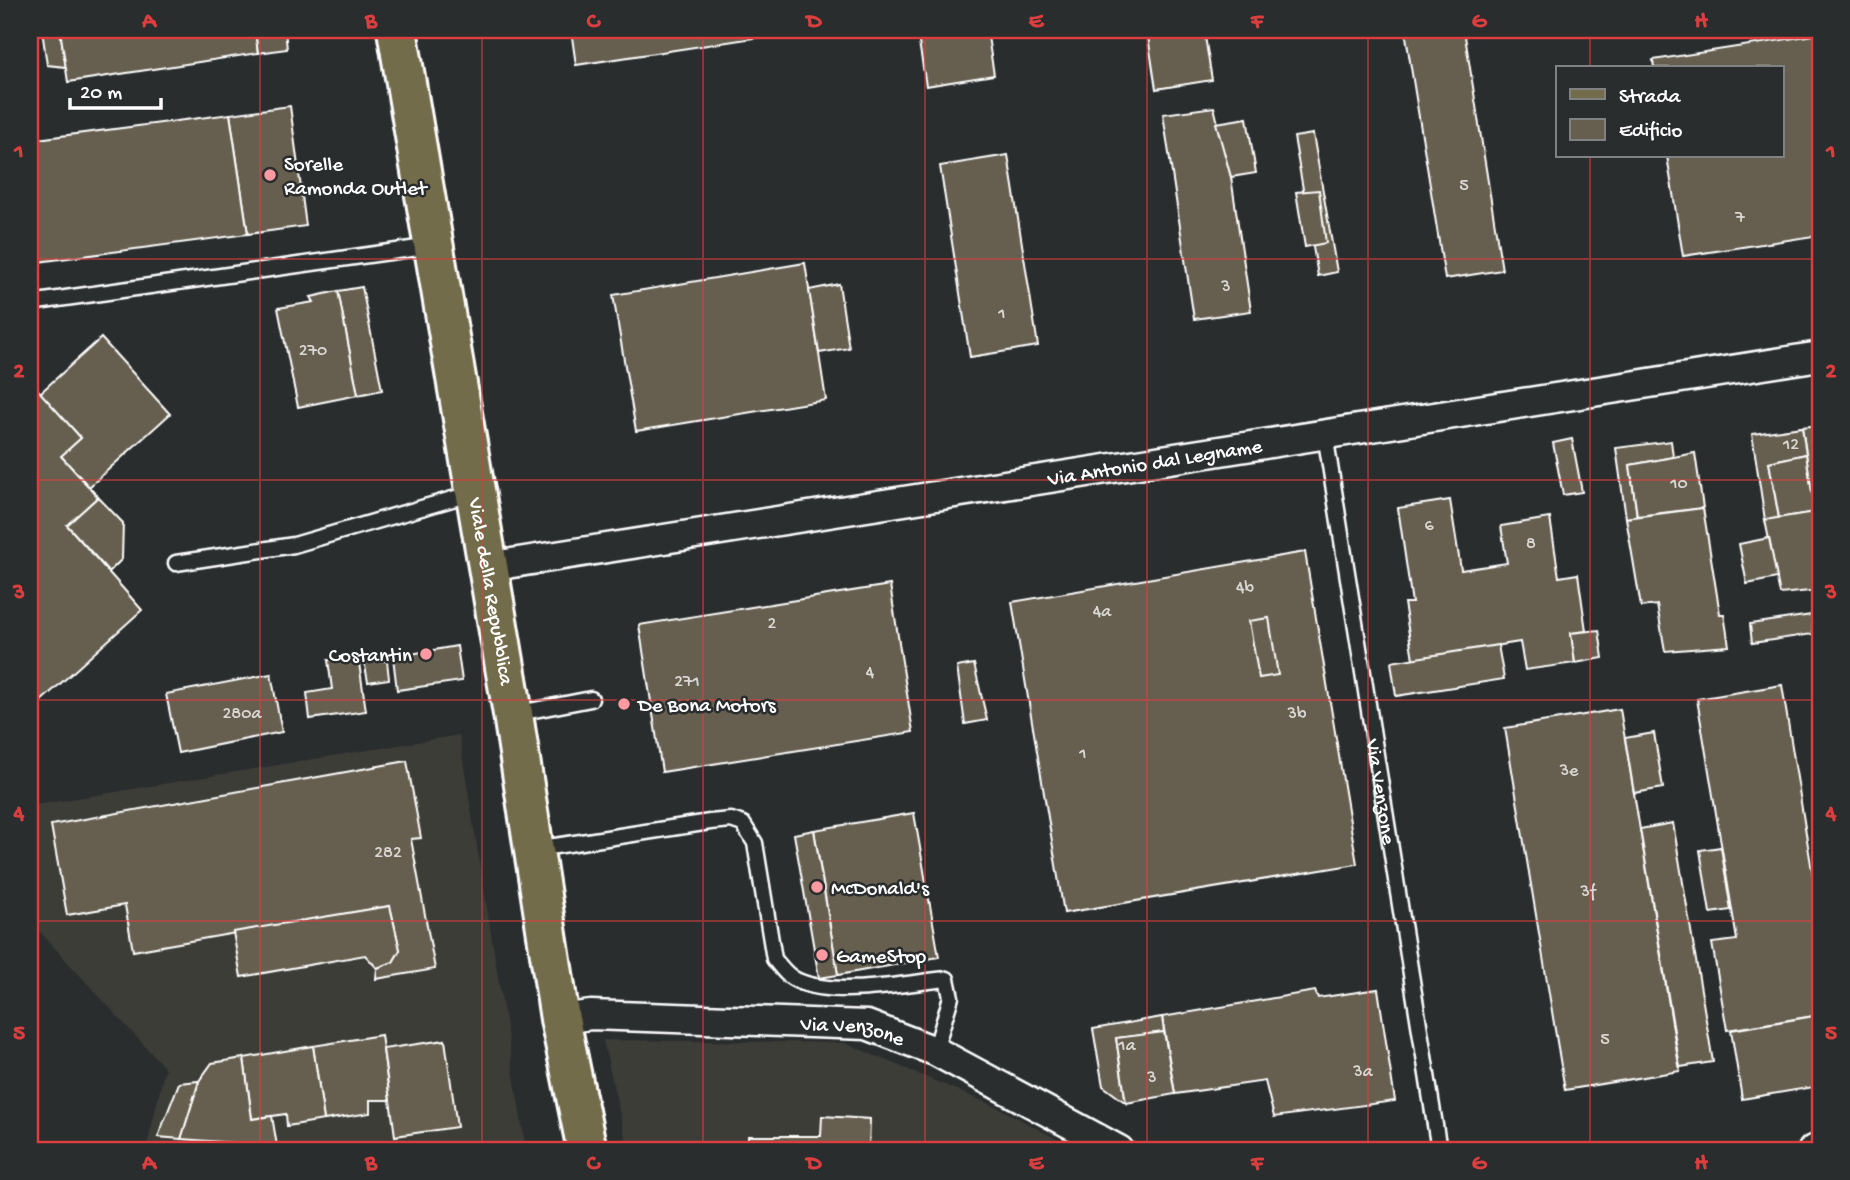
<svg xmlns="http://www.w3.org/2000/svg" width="1850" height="1180" font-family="'Gochi Hand',sans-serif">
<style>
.built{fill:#3c3c38}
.building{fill:#665e4f;stroke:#fff;stroke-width:2}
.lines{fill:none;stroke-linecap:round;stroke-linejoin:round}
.lane-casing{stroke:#fff;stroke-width:19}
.street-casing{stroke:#fff;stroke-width:33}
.primary-casing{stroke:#fff;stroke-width:44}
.lane{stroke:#2a2d2e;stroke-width:14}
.street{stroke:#2a2d2e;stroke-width:28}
.primary{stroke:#736c4b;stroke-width:38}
.grid{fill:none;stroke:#da3e3e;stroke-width:2;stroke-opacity:0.55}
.poi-dot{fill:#ff9aa2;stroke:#2a2d2e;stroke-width:2.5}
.labels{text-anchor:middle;stroke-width:5;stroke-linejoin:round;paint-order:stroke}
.number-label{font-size:18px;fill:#d9d7d3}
.poi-label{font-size:21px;fill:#fff;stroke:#2a2d2e;text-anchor:start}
.street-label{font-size:21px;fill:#fff;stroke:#2a2d2e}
.neatline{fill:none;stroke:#da3e3e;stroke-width:2.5}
.grid-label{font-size:23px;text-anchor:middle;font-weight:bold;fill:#da3e3e}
</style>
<rect width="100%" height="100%" fill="#2a2d2e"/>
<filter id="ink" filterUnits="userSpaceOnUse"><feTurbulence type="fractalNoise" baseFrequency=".0143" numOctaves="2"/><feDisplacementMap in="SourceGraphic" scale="14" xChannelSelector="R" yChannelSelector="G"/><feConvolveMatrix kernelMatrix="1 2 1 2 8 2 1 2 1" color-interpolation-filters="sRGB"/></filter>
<g filter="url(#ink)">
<!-- built -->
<g class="built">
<polygon points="459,735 526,1150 146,1150 165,1068 30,921 30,806"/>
<polygon points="603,1040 845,1043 999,1108 1077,1150 628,1150"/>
</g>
<!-- building -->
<g class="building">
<polygon points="42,30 60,30 66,67 47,65"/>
<polygon points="60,30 255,30 258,53 68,82"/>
<polygon points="255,30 285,30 287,49 258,53"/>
<polygon points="571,30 766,30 767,36 576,65"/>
<polygon points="917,30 987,30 994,75 926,86"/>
<polygon points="1147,30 1204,30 1212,80 1156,89"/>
<polygon points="1405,30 1464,30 1502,270 1445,279"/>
<polygon points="1820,34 1820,235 1683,256 1667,156 1782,156 1782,68 1654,68 1653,60"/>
<polygon points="290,106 306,226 248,234 230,114"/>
<polygon points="1214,107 1231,177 1251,311 1194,319 1163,114"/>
<polygon points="230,114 248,234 30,263 30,140"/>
<polygon points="1247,118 1256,173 1231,177 1216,123"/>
<polygon points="1313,134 1337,272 1318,276 1294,137"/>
<polygon points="1008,155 1038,346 970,357 940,166"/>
<polygon points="1319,190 1326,243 1305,247 1296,192"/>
<polygon points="805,263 826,400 636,431 613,295"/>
<polygon points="839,284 849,348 819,353 809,290"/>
<polygon points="362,287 382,390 358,395 338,291"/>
<polygon points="338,291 358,395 298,407 278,308 314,302 311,297"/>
<polygon points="101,338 170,414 89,487 61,456 81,438 40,393"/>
<polygon points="30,381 81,438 61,456 98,497 67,525 142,610 30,711"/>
<polygon points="1820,425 1820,506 1814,507 1802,427"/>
<polygon points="1802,427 1806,454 1769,462 1779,518 1765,520 1752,434"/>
<polygon points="1572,439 1582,492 1563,495 1553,443"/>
<polygon points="1671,441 1673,457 1630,465 1637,516 1626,518 1616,448"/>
<polygon points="1695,453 1703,508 1637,516 1630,465"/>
<polygon points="1806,454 1815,512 1779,518 1769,462"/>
<polygon points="98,497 123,523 122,559 109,572 67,525"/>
<polygon points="1450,500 1461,570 1507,563 1501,526 1550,518 1559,577 1578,574 1586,631 1571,633 1575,663 1525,670 1520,642 1413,659 1404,603 1412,603 1398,508"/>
<polygon points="1820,506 1820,590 1780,594 1765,520 1815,512 1814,507"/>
<polygon points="1703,508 1720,614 1724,614 1729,646 1665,651 1657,605 1641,607 1626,518"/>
<polygon points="1769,538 1777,578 1747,584 1739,544"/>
<polygon points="1305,552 1357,864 1064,913 1012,602"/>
<polygon points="890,585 913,732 662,772 639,625"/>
<polygon points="1812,615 1813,634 1752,643 1750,624"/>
<polygon points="1269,618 1278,675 1259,678 1249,621"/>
<polygon points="1599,630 1603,658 1575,663 1571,633"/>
<polygon points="1498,645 1504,679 1396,696 1391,662"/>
<polygon points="457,646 462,681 397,690 393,657"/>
<polygon points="358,656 366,711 310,719 307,693 332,689 328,660"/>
<polygon points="364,660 387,661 389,679 368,682"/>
<polygon points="974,664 987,720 965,724 957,667"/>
<polygon points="271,674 282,732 178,753 166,694"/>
<polygon points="1782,685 1820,920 1820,1015 1727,1030 1712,943 1737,940 1697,699"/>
<polygon points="1620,709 1680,1071 1565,1090 1505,728"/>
<polygon points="1654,733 1663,788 1634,793 1625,738"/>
<polygon points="407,761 421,838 411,839 435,969 376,979 377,968 393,962 400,950 390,906 133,951 125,905 67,915 51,825"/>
<polygon points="914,813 939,957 838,975 814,830"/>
<polygon points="1673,823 1713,1062 1680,1067 1640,829"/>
<polygon points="814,830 838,975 819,978 794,834"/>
<polygon points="1721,847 1731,910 1710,913 1700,850"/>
<polygon points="390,906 400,950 393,962 377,968 365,955 241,977 233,932"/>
<polygon points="1378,989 1395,1101 1274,1117 1265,1081 1175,1094 1162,1017 1315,991 1318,998"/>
<polygon points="1820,1015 1820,1086 1742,1099 1731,1030"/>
<polygon points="1162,1017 1164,1032 1116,1038 1126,1103 1103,1086 1093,1029"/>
<polygon points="1164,1032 1175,1094 1126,1103 1116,1038"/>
<polygon points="381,1035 390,1100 370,1100 370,1113 324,1120 313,1046"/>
<polygon points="445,1040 457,1127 395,1136 383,1049"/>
<polygon points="313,1046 324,1120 287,1126 286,1114 252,1119 244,1058"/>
<polygon points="244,1058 252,1119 272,1116 277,1146 181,1139 199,1081 212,1063"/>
<polygon points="199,1081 181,1139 158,1137 179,1083"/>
<polygon points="822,1116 870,1119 869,1149 885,1150 748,1150 748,1136 821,1136"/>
</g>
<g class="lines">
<!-- lane casing -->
<g class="lane-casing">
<g id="lane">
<polyline points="30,303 432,246"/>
<path id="s1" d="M1325 434 1439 1150"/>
<polyline points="176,563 294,545 473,493"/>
<polyline points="514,714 591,699"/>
<path d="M536 849 710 822 731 820 743 824 755 843 774 959C781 967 787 977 798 981 837 998 905 983 947 979L951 997 935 1051"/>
</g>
</g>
<!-- street casing -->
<g class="street-casing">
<g id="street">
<path id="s2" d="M487 567 1820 356"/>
<path id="s3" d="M560 1019 591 1015 867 1025 935 1051 1119 1150"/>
<polyline points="1813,1150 1820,1149"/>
</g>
</g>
<!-- primary casing -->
<g class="primary-casing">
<g id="primary">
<path id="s4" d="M397 30 513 714 560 1019 587 1150"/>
</g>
</g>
<!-- lane -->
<use href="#lane" class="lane"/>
<!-- street -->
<use href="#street" class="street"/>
<!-- primary -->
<use href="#primary" class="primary"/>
</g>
</g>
<!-- grid -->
<path class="grid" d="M260 30V1150M482 30V1150M703 30V1150M925 30V1150M1147 30V1150M1368 30V1150M1590 30V68M1590 156V1150M30 259H1820M30 480H1820M30 700H1820M30 921H1820"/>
<!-- markers -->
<g class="poi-dot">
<circle cx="270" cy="175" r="7"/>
<circle cx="426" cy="654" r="7"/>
<circle cx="624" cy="704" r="7"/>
<circle cx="817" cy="887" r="7"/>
<circle cx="822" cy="955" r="7"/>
</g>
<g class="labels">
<!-- number labels -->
<g class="number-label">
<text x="1464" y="190">5</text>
<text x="1740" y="222">7</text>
<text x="1226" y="291">3</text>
<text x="1002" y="318">1</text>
<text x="313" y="355">270</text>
<text x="1791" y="449">12</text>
<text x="1679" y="488">10</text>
<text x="1429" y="530">6</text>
<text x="1531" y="548">8</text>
<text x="1245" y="592">4b</text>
<text x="1102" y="616">4a</text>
<text x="772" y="628">2</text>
<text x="870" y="677">4</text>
<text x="687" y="686">271</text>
<text x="242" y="718">280a</text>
<text x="1297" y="718">3b</text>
<text x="1083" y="758">1</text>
<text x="1569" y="775">3e</text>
<text x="388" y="857">282</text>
<text x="1588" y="896">3f</text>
<text x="1605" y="1044">5</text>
<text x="1127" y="1050">1a</text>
<text x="1363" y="1076">3a</text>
<text x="1152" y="1082">3</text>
</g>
<!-- poi labels -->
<g class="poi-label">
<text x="284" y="170">Sorelle<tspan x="284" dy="24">Ramonda Outlet</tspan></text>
<text x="412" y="661" text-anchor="end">Costantin</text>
<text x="638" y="711">De Bona Motors</text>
<text x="831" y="894">McDonald's</text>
<text x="836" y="962">GameStop</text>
</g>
<!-- street labels -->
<g class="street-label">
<text dy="7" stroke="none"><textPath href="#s2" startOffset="676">Via Antonio dal Legname</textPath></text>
<text dy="7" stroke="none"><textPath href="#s4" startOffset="569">Viale della Repubblica</textPath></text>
<text dy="7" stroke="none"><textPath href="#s1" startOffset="362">Via Venzone</textPath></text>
<text dy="7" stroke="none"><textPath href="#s3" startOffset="294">Via Venzone</textPath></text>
</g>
</g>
<!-- margin -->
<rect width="1850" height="1180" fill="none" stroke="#2a2d2e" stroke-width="77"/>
<!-- legend -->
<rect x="1556" y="66" width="228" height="91" fill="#2a2d2e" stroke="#7f8182" stroke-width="2"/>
<rect x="1570" y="89" width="35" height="10" fill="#736c4b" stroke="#7f8182" stroke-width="2"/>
<text x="1619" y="102" font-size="21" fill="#ffffff">Strada</text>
<rect x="1570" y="119" width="35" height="21" fill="#665e4f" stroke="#7f8182" stroke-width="2"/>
<text x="1619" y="136" font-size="21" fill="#ffffff">Edificio</text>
<!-- scale -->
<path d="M70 98v10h91v-10" fill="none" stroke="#ffffff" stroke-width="3.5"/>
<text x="80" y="98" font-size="21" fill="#ffffff" stroke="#2a2d2e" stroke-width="5" paint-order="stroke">20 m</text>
<rect x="38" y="38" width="1774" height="1104" class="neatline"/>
<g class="grid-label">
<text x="149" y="27">A</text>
<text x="371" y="27">B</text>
<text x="593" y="27">C</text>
<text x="814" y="27">D</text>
<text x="1036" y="27">E</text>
<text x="1257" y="27">F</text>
<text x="1479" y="27">G</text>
<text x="1701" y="27">H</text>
<text x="19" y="157">1</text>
<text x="1831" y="157">1</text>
<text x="19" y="377">2</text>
<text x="1831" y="377">2</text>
<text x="19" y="598">3</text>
<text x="1831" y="598">3</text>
<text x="19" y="819">4</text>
<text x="1831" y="819">4</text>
<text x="19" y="1039">5</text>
<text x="1831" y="1039">5</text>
<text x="149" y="1169">A</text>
<text x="371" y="1169">B</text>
<text x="593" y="1169">C</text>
<text x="814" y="1169">D</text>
<text x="1036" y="1169">E</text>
<text x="1257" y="1169">F</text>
<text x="1479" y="1169">G</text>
<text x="1701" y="1169">H</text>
</g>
</svg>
